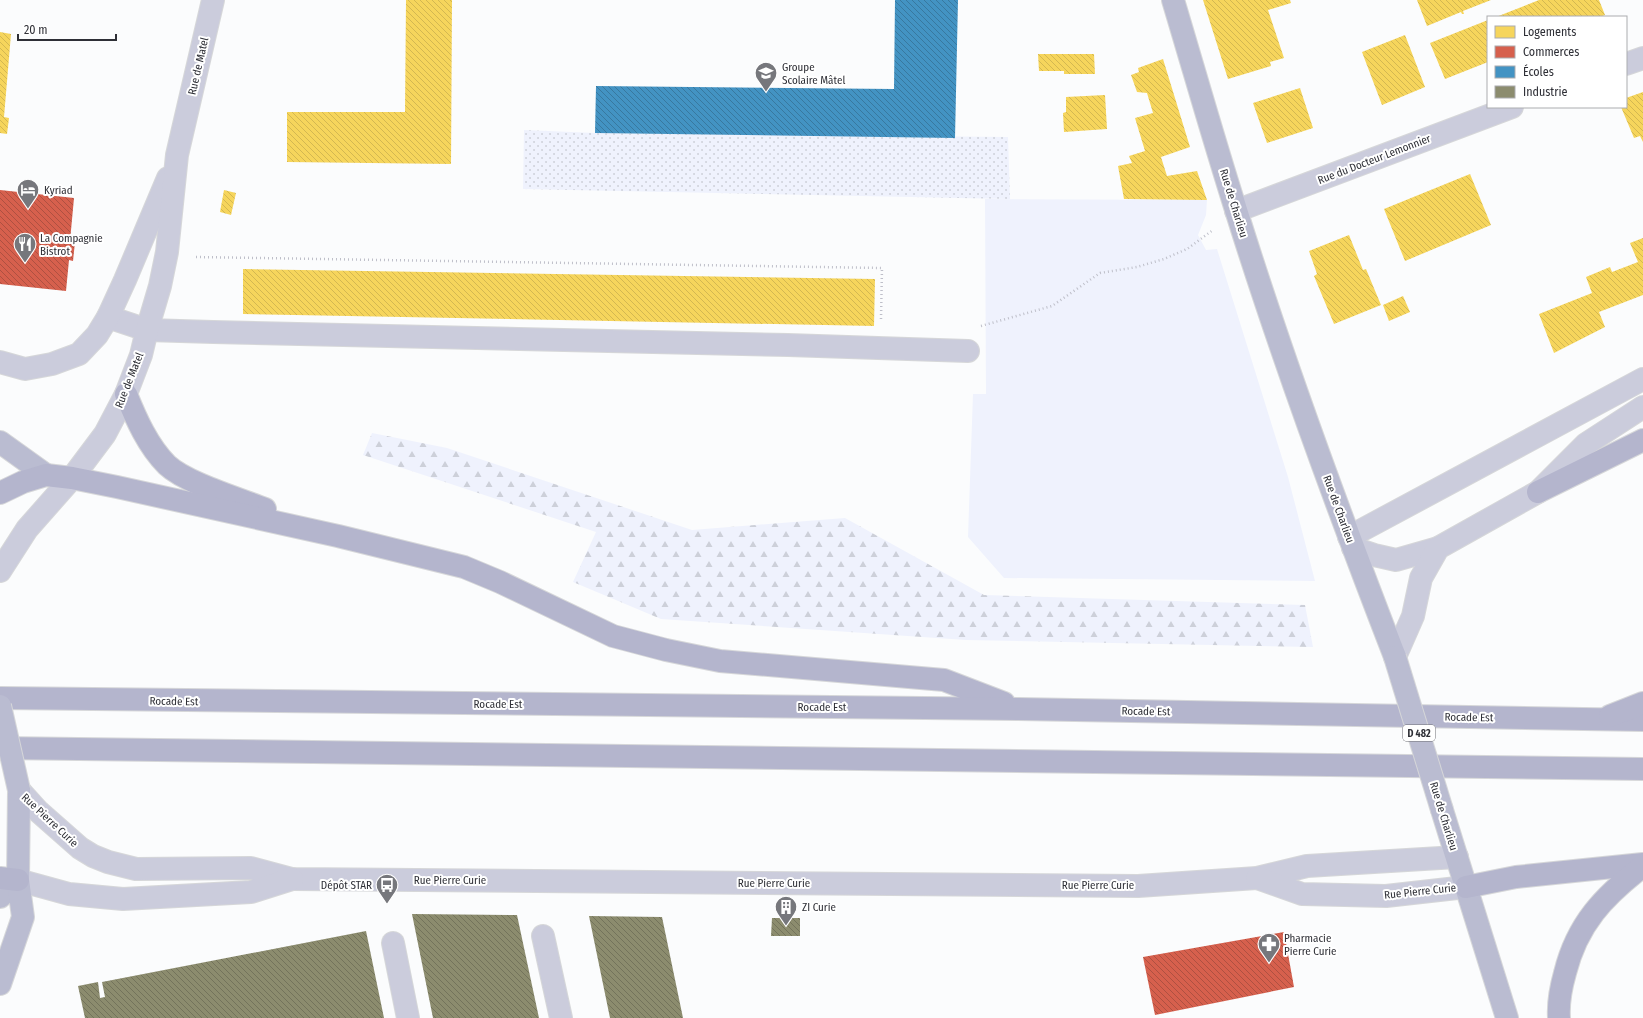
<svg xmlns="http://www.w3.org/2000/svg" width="1643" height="1018" font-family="'Fira Sans Condensed',sans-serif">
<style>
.grass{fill:url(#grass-dots)}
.forest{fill:url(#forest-firs)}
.park{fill:#eff2fd}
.homes{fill:url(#homes-back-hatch)}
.shops{fill:url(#shops-back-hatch)}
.schools{fill:url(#schools-back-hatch)}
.industry{fill:url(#industry-back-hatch)}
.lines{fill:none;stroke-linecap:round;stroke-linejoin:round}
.minor-casing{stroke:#d6d7d9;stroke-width:24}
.major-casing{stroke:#d6d7d9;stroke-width:24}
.highway-casing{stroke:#d6d7d9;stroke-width:24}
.path{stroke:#bebfc9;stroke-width:2.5;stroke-dasharray:1 3;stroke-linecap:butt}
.minor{stroke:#cbccdc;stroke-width:22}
.major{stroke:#babcd1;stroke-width:22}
.highway{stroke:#b4b5cd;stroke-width:22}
.major-bridge-casing{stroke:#d6d7d9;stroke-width:24;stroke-linecap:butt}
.major-bridge{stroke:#babcd1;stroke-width:22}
.labels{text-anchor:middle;stroke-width:4;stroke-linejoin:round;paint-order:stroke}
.shield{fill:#fff;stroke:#6d6d72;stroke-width:1}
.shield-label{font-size:10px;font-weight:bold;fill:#2e2f36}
.street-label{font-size:11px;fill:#2e2f36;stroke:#fff}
.poi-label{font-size:11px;fill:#2e2f36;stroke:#fff;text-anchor:start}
</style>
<defs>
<pattern id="grass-dots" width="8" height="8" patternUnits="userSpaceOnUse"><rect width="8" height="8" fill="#eff2fd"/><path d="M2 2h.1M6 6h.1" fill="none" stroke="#cdd0d9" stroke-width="1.8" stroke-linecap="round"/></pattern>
<pattern id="forest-firs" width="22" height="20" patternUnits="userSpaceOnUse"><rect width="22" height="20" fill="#eff2fd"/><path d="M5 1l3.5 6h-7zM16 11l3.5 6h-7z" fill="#cdd0d9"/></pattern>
<pattern id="homes-back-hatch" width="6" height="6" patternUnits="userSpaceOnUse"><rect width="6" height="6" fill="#f6d55c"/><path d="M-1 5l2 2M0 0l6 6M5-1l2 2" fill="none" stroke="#d3b751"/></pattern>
<pattern id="shops-back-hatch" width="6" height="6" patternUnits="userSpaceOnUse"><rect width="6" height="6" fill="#d6604d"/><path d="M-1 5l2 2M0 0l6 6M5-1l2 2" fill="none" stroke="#ae5041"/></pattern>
<pattern id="schools-back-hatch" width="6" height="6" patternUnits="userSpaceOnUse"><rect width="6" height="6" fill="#4393c3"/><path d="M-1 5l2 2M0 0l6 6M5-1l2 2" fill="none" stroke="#38789f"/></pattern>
<pattern id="industry-back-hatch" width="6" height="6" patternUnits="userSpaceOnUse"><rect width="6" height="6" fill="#8c8c6e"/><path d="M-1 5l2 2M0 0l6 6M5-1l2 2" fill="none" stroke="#73735b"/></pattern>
</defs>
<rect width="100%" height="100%" fill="#fbfcfd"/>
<!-- grass -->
<polygon class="grass" points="524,130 595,133 1008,137 1010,199 523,189"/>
<!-- forest -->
<polygon class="forest" points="372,433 447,448 692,530 845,518 984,595 1305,605 1313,647 966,640 661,619 573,582 596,532 363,455"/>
<!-- park -->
<polygon class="park" points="985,199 1207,200 1206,215 1198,235 1206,250 1217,249 1288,477 1315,581 1004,578 968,537 973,394 986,394"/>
<!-- homes -->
<g class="homes">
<polygon points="406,0 452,0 451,164 287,162 287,112 405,112"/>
<polygon points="1203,0 1290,0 1291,3 1268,10 1284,58 1270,62 1271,66 1228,79"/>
<polygon points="1417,0 1491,0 1463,11 1464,14 1462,14 1461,12 1427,26"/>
<polygon points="1539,0 1599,0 1605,15 1600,17 1496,17"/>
<polygon points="1488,20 1488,62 1445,79 1430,43"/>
<polygon points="0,32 11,34 4,117 9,118 7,134 0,133"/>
<polygon points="1405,35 1425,87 1382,105 1362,52"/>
<polygon points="1038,54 1094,54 1095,74 1064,74 1064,71 1039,71"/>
<polygon points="1163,59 1190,147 1161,157 1167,176 1197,171 1207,200 1124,199 1118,166 1132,163 1129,156 1145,151 1135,118 1153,113 1147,93 1137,92 1131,75 1139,72 1138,68"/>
<polygon points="1300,88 1313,128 1267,143 1253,103"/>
<polygon points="1643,92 1643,142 1640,136 1634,138 1621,107 1626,107 1626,98"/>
<polygon points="1105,95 1107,129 1064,132 1063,113 1066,112 1066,97"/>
<polygon points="1470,174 1491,225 1405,261 1384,209"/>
<polygon points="224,190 236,193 231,215 220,212"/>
<polygon points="1349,235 1363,270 1366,269 1381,305 1334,324 1314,276 1317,274 1309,251"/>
<polygon points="1643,238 1643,295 1599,312 1605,327 1554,353 1539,314 1592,293 1586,277 1610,267 1612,272 1638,262 1630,243"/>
<polygon points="243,269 875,279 874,326 243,314"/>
<polygon points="1403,296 1410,312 1389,321 1383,305"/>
</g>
<!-- shops -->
<g class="shops">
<polygon points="0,190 74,198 70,241 75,242 73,261 69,260 66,291 0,284"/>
<polygon points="1284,932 1294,987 1155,1015 1143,957"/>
</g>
<!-- schools -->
<polygon class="schools" points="895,0 958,0 955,138 595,133 596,86 894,89"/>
<!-- industry -->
<g class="industry">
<polygon points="412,914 517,915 539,1018 433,1018"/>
<polygon points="589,916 662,917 683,1018 610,1018"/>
<polygon points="772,918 800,918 800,936 771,936"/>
<polygon points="366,931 384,1018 85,1018 78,986 98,982 100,998 105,997 102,982"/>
</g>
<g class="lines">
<!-- minor casing -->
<g class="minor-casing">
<g id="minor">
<polyline points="1626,64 1643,58"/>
<polyline points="1236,211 1512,107"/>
<polyline points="108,317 147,330 213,332 788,345 968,351"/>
<polyline points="0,362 25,369 52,364 79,354 97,335 108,317 125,280 168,178"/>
<polyline points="1349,537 1643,379"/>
<polyline points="1353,548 1374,555 1396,560 1438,548"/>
<polyline points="0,571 27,529 72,478 105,434 126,394 141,355 147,330 160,286 167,252 177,155 213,0"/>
<polyline points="1395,657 1413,616 1421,578 1438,548 1538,492 1586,444 1643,407"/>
<polyline points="19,790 38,811 80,848 93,856 108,862 136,869 251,868 292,879 1138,886 1257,878 1307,866 1457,857"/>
<polyline points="1257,878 1302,894 1386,896 1466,887"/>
<polyline points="18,880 69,894 123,899 251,892 292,879"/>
<polyline points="543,936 561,1018"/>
<polyline points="393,943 408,1018"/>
</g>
</g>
<!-- major casing -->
<g class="major-casing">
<g id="major">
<path d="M1173 0C1194 70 1214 141 1236 210 1283 361 1338 510 1395 657"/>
<polyline points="0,442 46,475"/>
<polyline points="1442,810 1507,1018"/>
<polyline points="0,897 18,880"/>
<polyline points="0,984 23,917 18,880 19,790"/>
</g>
</g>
<!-- highway casing -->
<g class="highway-casing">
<g id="highway">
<path d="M126 394C136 419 148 446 167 465 186 483 240 499 265 509"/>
<polyline points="1538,492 1643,440"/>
<polyline points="0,493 23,482 46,475 72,478 117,487 338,536 464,567 500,582 613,636 666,650 720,661 944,680 1004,703"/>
<polyline points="0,698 1018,709 1643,720"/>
<polyline points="1610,716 1643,703"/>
<polyline points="0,748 1643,769"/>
<polyline points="0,878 18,880"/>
<polyline points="1466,887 1516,877 1643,864"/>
<path d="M1559 1018C1558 1003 1561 987 1565 973 1577 924 1604 896 1643 866"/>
</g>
</g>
<!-- path -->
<g class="path">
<polyline points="196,257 882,268 881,319"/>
<polyline points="981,326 1052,306 1100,273 1137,267 1164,259 1187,249 1213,230"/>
</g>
<!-- minor -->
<use href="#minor" class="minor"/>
<!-- major -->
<use href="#major" class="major"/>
<!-- highway -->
<use href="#highway" class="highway"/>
<!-- major-bridge casing -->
<g class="major-bridge-casing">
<g id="major-bridge">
<polyline points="1395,657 1442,810"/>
<polyline points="0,706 19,790"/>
</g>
</g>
<!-- major-bridge -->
<use href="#major-bridge" class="major-bridge"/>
</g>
<!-- icons -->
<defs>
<g id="school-pin" transform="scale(1.15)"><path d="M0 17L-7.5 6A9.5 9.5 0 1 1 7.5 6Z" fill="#76777c" stroke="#fff"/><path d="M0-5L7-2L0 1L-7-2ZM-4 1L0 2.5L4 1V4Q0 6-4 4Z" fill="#fff"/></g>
<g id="hotel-pin" transform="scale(1.15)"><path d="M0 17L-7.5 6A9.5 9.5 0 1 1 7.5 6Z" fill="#76777c" stroke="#fff"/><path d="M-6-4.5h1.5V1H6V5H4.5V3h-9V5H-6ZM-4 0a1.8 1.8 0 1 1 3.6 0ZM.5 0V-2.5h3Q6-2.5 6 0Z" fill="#fff"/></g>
<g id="restaurant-pin" transform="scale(1.15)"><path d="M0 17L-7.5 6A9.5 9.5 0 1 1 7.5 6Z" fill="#76777c" stroke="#fff"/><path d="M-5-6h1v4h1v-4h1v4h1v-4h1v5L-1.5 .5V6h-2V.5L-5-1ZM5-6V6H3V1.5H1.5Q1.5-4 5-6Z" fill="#fff"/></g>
<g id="bus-pin" transform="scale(1.15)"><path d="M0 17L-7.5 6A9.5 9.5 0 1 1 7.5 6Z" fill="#76777c" stroke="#fff"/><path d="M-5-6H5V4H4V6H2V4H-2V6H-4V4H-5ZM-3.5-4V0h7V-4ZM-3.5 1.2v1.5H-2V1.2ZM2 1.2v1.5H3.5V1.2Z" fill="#fff"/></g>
<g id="building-pin" transform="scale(1.15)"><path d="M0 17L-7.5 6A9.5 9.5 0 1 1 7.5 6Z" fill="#76777c" stroke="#fff"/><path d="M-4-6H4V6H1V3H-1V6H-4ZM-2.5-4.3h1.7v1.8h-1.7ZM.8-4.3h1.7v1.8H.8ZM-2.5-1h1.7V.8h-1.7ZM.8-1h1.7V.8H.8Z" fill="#fff"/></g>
<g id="pharmacy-pin" transform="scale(1.15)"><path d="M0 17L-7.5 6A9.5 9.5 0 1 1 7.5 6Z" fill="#76777c" stroke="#fff"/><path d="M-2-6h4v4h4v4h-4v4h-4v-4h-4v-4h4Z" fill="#fff"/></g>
</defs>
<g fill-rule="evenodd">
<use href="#school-pin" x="766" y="73"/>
<use href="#hotel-pin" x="28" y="190"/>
<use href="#restaurant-pin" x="25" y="244"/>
<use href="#bus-pin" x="387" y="885"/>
<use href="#building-pin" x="786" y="907"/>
<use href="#pharmacy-pin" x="1269" y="944"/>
</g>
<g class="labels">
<!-- shield labels -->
<rect class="shield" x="1403" y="725" width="32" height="16" rx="3"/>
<g class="shield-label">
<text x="1419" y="737">D 482</text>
</g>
<!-- street labels -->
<g class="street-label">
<text transform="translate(198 66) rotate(-77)" y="4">Rue de Matel</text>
<text transform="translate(1374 159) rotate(-21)" y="4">Rue du Docteur Lemonnier</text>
<text transform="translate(1234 203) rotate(73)" y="4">Rue de Charlieu</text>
<text transform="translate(129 380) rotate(-68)" y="4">Rue de Matel</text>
<text transform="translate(1339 509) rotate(70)" y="4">Rue de Charlieu</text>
<text transform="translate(174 701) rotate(1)" y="4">Rocade Est</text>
<text x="498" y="708">Rocade Est</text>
<text x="822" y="711">Rocade Est</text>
<text transform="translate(1146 711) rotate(1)" y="4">Rocade Est</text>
<text transform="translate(1469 717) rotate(1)" y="4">Rocade Est</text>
<text transform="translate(1444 816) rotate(73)" y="4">Rue de Charlieu</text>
<text transform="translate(50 820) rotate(43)" y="4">Rue Pierre Curie</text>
<text x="450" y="884">Rue Pierre Curie</text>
<text x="774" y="887">Rue Pierre Curie</text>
<text x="1098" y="889">Rue Pierre Curie</text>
<text transform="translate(1420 891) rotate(-6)" y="4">Rue Pierre Curie</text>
</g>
<!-- poi labels -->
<g class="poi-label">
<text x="782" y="71">Groupe<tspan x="782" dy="13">Scolaire Mâtel</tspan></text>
<text x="44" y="194">Kyriad</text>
<text x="40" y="242">La Compagnie<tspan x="40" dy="13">Bistrot</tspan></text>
<text x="372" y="889" text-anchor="end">Dépôt STAR</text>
<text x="802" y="911">ZI Curie</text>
<text x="1284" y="942">Pharmacie<tspan x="1284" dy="13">Pierre Curie</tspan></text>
</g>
</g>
<!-- legend -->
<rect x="1487" y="16" width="140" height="92" fill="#ffffff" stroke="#abacaf"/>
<rect x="1495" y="26" width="20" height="12" fill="#f6d55c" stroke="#abacaf"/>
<text x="1523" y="36" font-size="12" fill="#2e2f36">Logements</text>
<rect x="1495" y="46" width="20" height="12" fill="#d6604d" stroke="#abacaf"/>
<text x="1523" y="56" font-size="12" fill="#2e2f36">Commerces</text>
<rect x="1495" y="66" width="20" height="12" fill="#4393c3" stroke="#abacaf"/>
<text x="1523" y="76" font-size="12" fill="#2e2f36">Écoles</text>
<rect x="1495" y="86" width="20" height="12" fill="#8c8c6e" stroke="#abacaf"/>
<text x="1523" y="96" font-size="12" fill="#2e2f36">Industrie</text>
<!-- scale -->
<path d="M18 34v6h98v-6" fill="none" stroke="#2e2f36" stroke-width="2"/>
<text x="24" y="34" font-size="12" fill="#2e2f36" stroke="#ffffff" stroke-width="3" paint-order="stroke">20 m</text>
</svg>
